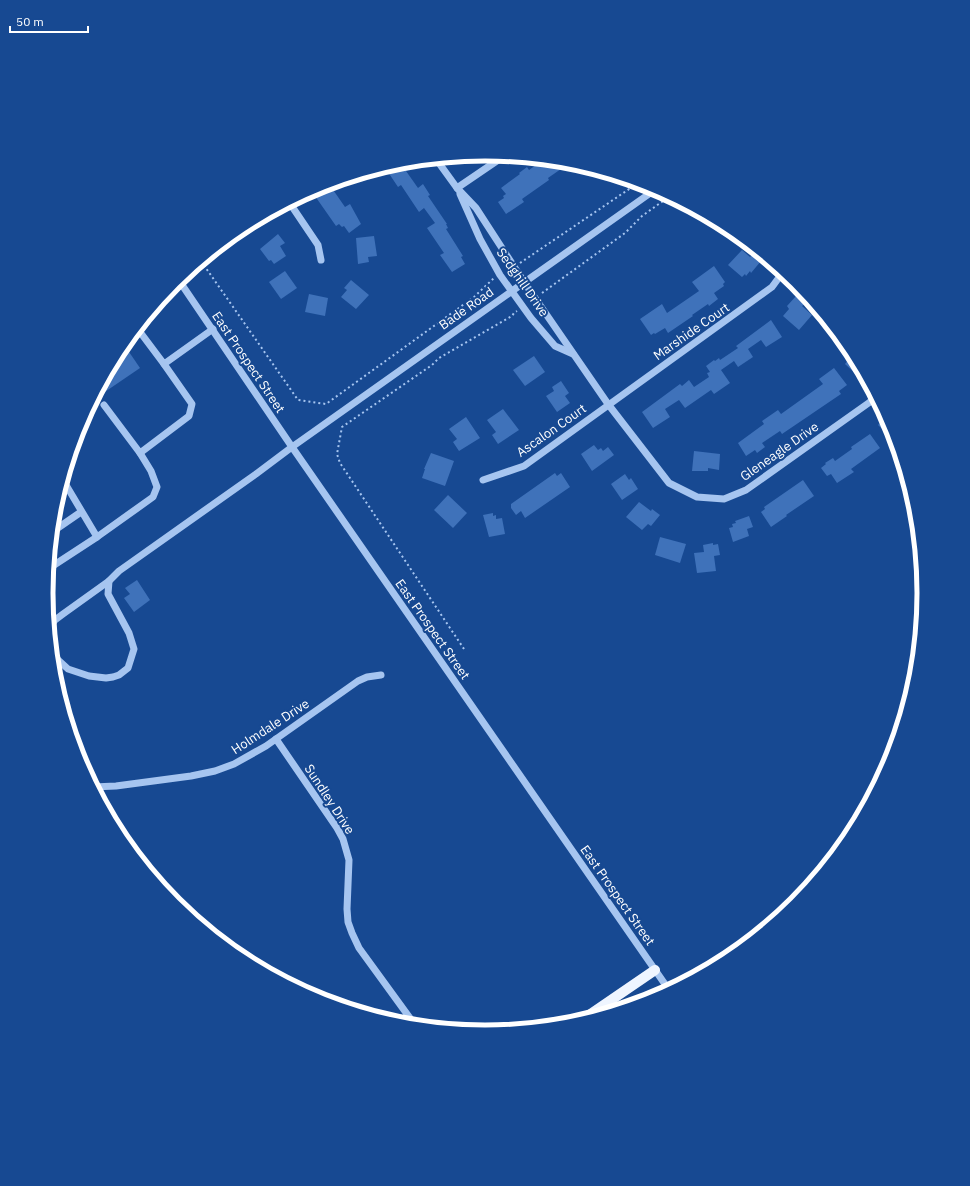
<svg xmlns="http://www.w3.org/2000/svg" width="970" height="1186" font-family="'IBM Plex Sans',sans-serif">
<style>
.building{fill:#3f72ba}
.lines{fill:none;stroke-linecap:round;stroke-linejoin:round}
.path{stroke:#a6c5f0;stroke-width:2;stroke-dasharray:2 3;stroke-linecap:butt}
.minor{stroke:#a6c5f0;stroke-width:7}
.major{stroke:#eff5ff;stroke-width:10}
.labels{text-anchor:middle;stroke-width:4;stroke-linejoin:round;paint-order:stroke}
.street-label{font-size:13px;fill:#fff;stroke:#174992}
.rim{fill:none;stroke:#fff;stroke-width:5}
</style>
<rect width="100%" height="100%" fill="#174992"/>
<!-- building -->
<g class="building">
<polygon points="543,160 571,162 548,178 549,180 522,199 524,202 506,214 498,202 504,198 503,196 506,194 501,188 520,174 519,173 527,167 529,170"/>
<polygon points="402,162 408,170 406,171 418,188 423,184 430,195 428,196 447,224 446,224 448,228 446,229 463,256 461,257 465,264 452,272 440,255 444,253 427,228 435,223 424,208 419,212 401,185 398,187 386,169 393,164"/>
<polygon points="329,184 345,207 350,204 361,224 349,233 344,226 342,227 339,224 336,226 315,196 317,195 313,189"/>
<polygon points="278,234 285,243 280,246 286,256 274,264 271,260 269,261 260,249"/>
<polygon points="374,236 377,256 368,257 369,262 358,264 356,238"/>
<polygon points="742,250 750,257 753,254 761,261 751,273 750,271 746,276 745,274 742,277 728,265"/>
<polygon points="714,266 725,282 723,284 724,286 714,293 718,299 709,306 708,304 692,315 693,316 668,333 665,328 655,334 654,333 651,335 640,319 662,304 667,313 699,291 692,282"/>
<polygon points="285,271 297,288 281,299 269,282"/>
<polygon points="351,280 369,295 356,309 341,297 347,290 344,288"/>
<polygon points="309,294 328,298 325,316 305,312"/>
<polygon points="797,295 806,303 802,306 812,315 799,330 783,316 789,309 787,306"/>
<polygon points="771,320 782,337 766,347 761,340 748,349 753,357 738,367 734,361 721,370 730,383 714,394 711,390 685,408 679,400 665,409 670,417 653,428 642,412 680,384 682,386 689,380 694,387 709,377 707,373 710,372 706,366 714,360 715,361 719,358 720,360 738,348 736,346"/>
<polygon points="125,346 140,368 93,400 120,350"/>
<polygon points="853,354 869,384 868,385 845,364"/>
<polygon points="534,356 545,372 525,386 513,370"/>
<polygon points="834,368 847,385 839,391 841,394 782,434 780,431 762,443 765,447 757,453 755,450 746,456 738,443 764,424 762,421 778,410 781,414 823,384 819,379"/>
<polygon points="561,381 569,393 565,396 570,403 557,412 546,396 554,391 552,387"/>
<polygon points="503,409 519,430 498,444 492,435 496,432 487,420"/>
<polygon points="466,417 480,438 459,451 453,442 457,439 449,429"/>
<polygon points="886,417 891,425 896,442 878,425"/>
<polygon points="870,434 880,448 851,469 854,472 837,483 831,474 827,476 821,468 826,464 825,463 833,458 835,461 852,449 851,447"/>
<polygon points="594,445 598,450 601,448 603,451 608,447 614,455 592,471 581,454"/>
<polygon points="694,451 720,454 719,470 708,468 708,471 692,471"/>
<polygon points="431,453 454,461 445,486 422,478 425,469 424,469"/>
<polygon points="555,473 557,476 561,473 570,487 525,518 521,511 516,515 511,508 511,504"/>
<polygon points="625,474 629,480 631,478 638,489 622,500 611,484"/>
<polygon points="803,480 814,496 786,515 787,516 771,527 761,512 765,509 764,507"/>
<polygon points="448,495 467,513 453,528 434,510"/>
<polygon points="639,502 651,511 652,509 660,515 651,526 648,524 642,530 626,517"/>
<polygon points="493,513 493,516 496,515 496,519 502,518 505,534 489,537 483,515"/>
<polygon points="749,516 753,527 747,529 749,536 733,542 729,528 733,527 732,524 736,523 735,521"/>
<polygon points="660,537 686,544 680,563 655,555"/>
<polygon points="713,543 713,545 718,544 720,555 714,556 716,571 697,573 694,553 704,552 703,545"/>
<polygon points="137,580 150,600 134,612 124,598 130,594 125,588"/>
</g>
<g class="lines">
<!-- path -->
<g class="path">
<polyline points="201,261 298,400 326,404 474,297 494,278"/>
<polyline points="520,263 638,183"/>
<polyline points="542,293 625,233 642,216 670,196"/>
<polyline points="464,649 340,463 337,454 342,427 432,365 439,358 512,316 514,313 517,311"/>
</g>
<!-- minor -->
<g class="minor">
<polyline points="436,159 457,188 476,208 524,282 608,404 669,483 697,497 724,499 746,490 870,402 875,395"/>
<polyline points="457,188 504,156"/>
<polyline points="460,194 480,239 500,275 531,318 555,346 573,354"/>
<polyline points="289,202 318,245 321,260"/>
<polyline points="178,279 292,447 669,990"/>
<polyline points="137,328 164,364 213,329"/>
<polyline points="104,405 140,453 189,416 192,404 164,364"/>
<polyline points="63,480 97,537"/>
<polyline points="483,480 524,466 772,287 783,272"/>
<polyline points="52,532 81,512"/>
<polyline points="48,569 97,537 153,497 157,487 151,471 140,453"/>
<polyline points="49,628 55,620 63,614 109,581"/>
<polyline points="52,652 56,658 68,669 89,676 106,678 113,677 119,675 128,668 134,649 129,633 108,594 109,581 119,571 256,474 292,447 656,189"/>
<polyline points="276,739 337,828 343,839 349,860 347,909 348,922 352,933 359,948 415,1025"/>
<polyline points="93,787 116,786 191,776 215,771 234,764 266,746 358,681 367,677 381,675"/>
</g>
<!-- major -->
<polyline class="major" points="582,1020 655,970"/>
</g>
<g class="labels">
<!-- street labels -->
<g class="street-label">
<text transform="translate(523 282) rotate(55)" y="5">Sedghill Drive</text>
<text transform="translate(466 308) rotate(-35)" y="5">Bade Road</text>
<text transform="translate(691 331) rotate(-35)" y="5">Marshide Court</text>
<text transform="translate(249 362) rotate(56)" y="5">East Prospect Street</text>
<text transform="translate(551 430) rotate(-35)" y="5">Ascalon Court</text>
<text transform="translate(779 451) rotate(-35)" y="5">Gleneagle Drive</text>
<text transform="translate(433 629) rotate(55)" y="5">East Prospect Street</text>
<text transform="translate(270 726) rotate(-33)" y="5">Holmdale Drive</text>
<text transform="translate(330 799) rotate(57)" y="5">Sundley Drive</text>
<text transform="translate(618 895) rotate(55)" y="5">East Prospect Street</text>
</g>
</g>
<!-- crop -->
<path d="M0 0H970V1186H0ZM53 593a432 432 0 1 1 864 0a432 432 0 1 1-864 0Z" fill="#174992" fill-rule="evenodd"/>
<path class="rim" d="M53 593a432 432 0 1 1 864 0a432 432 0 1 1-864 0Z"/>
<!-- scale -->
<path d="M10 26v6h78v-6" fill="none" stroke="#ffffff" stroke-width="2"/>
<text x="16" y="26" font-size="12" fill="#ffffff" stroke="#174992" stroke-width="3" paint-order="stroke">50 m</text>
</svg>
